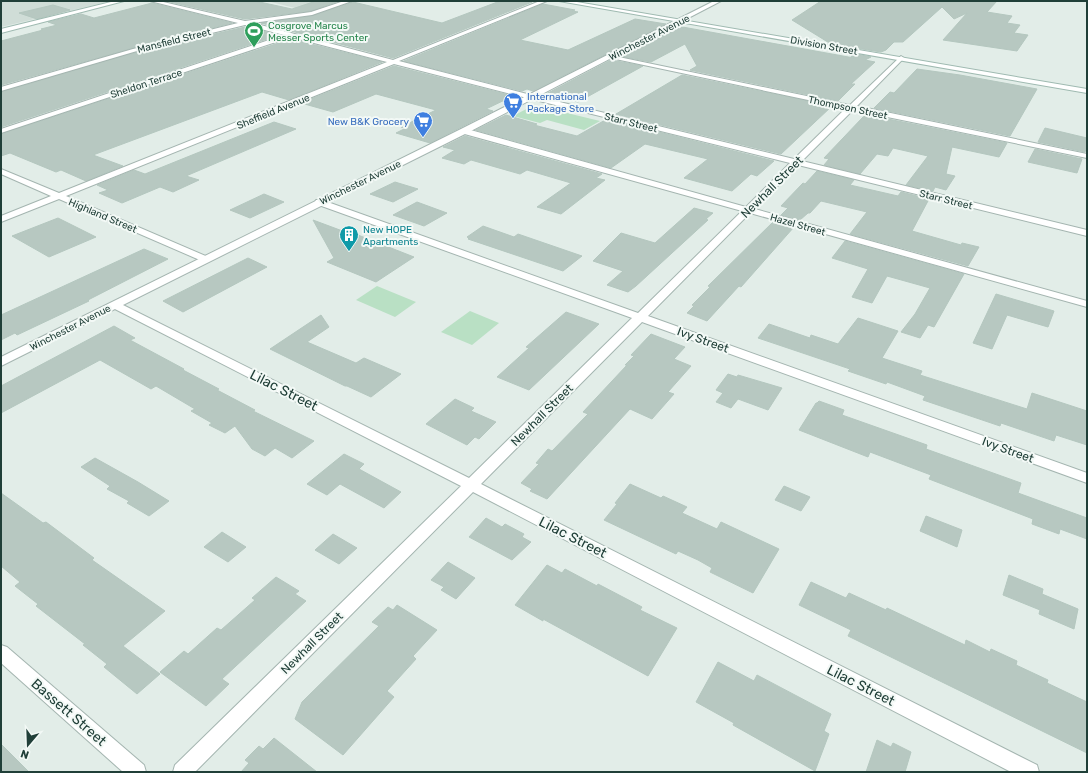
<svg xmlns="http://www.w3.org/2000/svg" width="1088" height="773" font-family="Rubik,sans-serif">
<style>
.built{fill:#d0ddd7}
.green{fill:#b9e0c4}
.building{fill:#b7c8c1;stroke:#b4c7bf}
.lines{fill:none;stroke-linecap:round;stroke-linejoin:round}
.minor-casing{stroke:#a4b5b0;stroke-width:2}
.tertiary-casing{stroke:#a4b5b0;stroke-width:2}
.secondary-casing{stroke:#9fbab1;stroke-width:2}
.minor{fill:#fff;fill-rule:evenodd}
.tertiary{fill:#fff;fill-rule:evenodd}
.secondary{fill:#fff;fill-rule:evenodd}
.labels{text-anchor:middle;stroke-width:4;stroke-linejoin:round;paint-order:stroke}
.far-leisure-label{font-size:10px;fill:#27864d;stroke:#f3f9f6;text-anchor:start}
.far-street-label{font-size:10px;fill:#203f38;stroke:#f3f9f6}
.far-shop-label{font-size:10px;fill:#366cbe;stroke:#f3f9f6;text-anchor:start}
.far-culture-label{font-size:10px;fill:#0d838f;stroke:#f3f9f6;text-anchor:start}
.street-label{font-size:12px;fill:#203f38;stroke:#f3f9f6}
.near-street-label{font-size:14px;fill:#203f38;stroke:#f3f9f6}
</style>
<rect width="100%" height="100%" fill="#e2ede8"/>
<!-- built -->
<g class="built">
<polygon points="1,1 111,1 1,27"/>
<polygon points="267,1 342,1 307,11"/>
</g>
<!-- green -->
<g class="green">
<polygon points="534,105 600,121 584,130 547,120 540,123 513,116"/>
<polygon points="377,286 416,302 395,317 356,300"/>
<polygon points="470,311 499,323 472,345 441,332"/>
</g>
<!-- building -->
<g class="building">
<polygon points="166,1 255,1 292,9 316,1 339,1 311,11 245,19"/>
<polygon points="500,1 532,2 393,58 261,23 312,16 353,2 442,23"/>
<polygon points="821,1 997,1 987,12 1012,16 1007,23 1020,25 1014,33 1028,35 1017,51 943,40 967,13 954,19 942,7 903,42 894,42 886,50 881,52 831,44 792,20"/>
<polygon points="152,3 232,23 133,48 1,85 1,41 43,30 41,29 57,25 48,22 81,14 94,18"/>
<polygon points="543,4 575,10 572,11 578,12 520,40 568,50 635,19 666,24 533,91 527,89 522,91 404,61"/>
<polygon points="53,5 70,10 37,19 19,13"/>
<polygon points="677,26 854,58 845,52 871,57 865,60 875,62 851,84 855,84 838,101 690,70 697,66 685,44 651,62 619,56"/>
<polygon points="245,27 279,35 1,127 1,92 137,52"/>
<polygon points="291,39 382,62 289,100 262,92 93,155 123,166 86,181 61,170 56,172 10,153 1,156 1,134"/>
<polygon points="611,60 643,66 578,102 546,94"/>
<polygon points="394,66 513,96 486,109 493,111 430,143 396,133 406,128 401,127 436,110 376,94 333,112 301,103"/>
<polygon points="917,69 960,75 1037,89 1010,136 874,108 890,92 894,93"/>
<polygon points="682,75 832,106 781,154 616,114"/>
<polygon points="506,115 537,124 534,125 577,136 607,119 774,161 757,176 751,174 732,191 684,178 708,159 645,144 611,168 476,130"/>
<polygon points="868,115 1007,143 999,157 952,147 946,174 955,176 946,190 935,187 933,191 906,185 928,156 893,148 888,156 877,154 860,174 824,165 829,159 824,158 863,117"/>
<polygon points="274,122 296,129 186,176 199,180 173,192 160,187 122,203 99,193 108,190 97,185 134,170 145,174"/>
<polygon points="1045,128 1087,138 1087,146 1085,152 1038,142"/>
<polygon points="465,136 602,174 596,178 605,180 561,214 537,207 571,183 527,170 520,174 471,160 464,164 442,158 455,150 443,147"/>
<polygon points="1035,149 1082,159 1077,173 1028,162"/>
<polygon points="817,171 854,180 850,185 898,196 901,192 929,199 912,231 961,245 962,243 979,247 968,266 850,234 867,212 821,201 810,213 808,213 800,220 781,215 788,208 781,206 803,183 805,184"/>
<polygon points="395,182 418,189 393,202 370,194"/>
<polygon points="264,194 284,202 250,218 230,210"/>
<polygon points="417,202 447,213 424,226 393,215"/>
<polygon points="694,208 713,213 706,219 708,220 636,286 628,292 607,285 623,271 593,261 621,233 655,243"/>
<polygon points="58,218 96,237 49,257 12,236"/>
<polygon points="313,220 356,236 358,235 414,257 376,282 327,262 334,258"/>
<polygon points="774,221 794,227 741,287 739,286 707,321 687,313 694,306 692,305 710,287 708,286"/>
<polygon points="483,226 514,237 518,234 582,256 563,271 468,239 469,238 467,237"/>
<polygon points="845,241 964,274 934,327 928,325 920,338 901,332 915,314 930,288 887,276 872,303 852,297 868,269 832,258"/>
<polygon points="144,249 168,259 88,300 89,301 17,335 15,333 1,340 1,315"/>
<polygon points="248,258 267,267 183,312 163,301"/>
<polygon points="996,294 1054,311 1048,327 1007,315 992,349 973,343"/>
<polygon points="566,312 599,324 529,390 497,377 529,348 526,347"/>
<polygon points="321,315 329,327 307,342 356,363 364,358 401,374 371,397 347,386 345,386 270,349"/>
<polygon points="858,318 898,331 882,358 922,371 920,375 1027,409 1032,393 1087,411 1087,445 1056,435 1054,441 1001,423 1000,426 923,400 925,396 887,382 886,384 848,371 850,369 758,338 769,324 810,338 811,335 838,344"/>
<polygon points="114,326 135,338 130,340 184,369 183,370 219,389 217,390 255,410 253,411 314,441 292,458 275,448 265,456 252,449 235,426 225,433 209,425 212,423 191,411 195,409 156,386 151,389 100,360 1,413 1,386"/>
<polygon points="651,334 685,347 674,359 691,366 668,392 674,394 652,419 630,409 547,499 530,491 532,489 521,483 539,464 536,463 548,449 552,451 588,414 583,412 627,365 625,365 634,356 631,355"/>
<polygon points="728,374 737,377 738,375 782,388 768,410 738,399 731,408 716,402 723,393 716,390"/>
<polygon points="455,399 474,408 471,411 496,422 479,439 475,437 467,445 426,424"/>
<polygon points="819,401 844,410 842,415 927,445 926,449 1021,483 1018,493 1087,518 1087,539 1060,529 1059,534 1032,524 1033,519 929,479 931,475 870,452 868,457 799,430 816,403 817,403"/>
<polygon points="344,454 364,464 359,469 401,492 384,508 340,484 327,495 307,484"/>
<polygon points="95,458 138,482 169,501 149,516 127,503 129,501 107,489 110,486 81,467"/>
<polygon points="630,484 661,498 663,496 687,507 682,513 717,529 721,522 779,549 753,593 710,572 712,568 698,560 678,551 676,554 604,520 617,504 615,503"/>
<polygon points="784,486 810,497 801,511 775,500"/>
<polygon points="1,493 43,523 46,522 94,558 92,560 165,611 123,646 160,674 137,694 104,667 107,664 83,645 85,644 36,606 38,604 15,586 20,582 1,566"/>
<polygon points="926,516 962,530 957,547 920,531"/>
<polygon points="486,518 502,527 505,524 524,534 522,537 531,542 512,560 469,537"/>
<polygon points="222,532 246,547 228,562 204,547"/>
<polygon points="333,534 357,548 339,564 315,550"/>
<polygon points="448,562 475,578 456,599 441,590 444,587 431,580"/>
<polygon points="547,565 562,573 565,569 597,586 598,584 642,607 640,610 677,628 648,676 543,619 543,621 515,605"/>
<polygon points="1009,575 1043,589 1042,594 1078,609 1074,629 1039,614 1040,610 1003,595"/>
<polygon points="276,577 299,591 295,594 306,601 222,679 229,684 206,706 160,672 184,651 188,654 217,628 221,630 255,600 252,598"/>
<polygon points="811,582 846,598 849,593 886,610 887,608 965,645 966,640 990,652 991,649 1017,661 1016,665 1048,680 1047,683 1087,702 1087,753 848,636 851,630 799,605"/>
<polygon points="397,605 437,630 413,656 416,659 387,691 394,697 343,755 295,719 302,702 379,626 372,622 388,607 393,610"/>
<polygon points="718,662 754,681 757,675 831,714 824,731 829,734 815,771 733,725 734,723 696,702"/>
<polygon points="274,738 317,772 241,772 249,763 245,760 259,746 263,749"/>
<polygon points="877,740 891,747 893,743 911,752 905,772 866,772"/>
<polygon points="1,744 29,772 1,772"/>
</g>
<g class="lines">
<!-- minor casing -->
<g class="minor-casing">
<polygon id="minor" points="150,1 159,1 245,21 311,12 344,1 352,1 312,15 253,23 393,60 540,1 547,1 399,61 531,95 794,159 846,108 606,57 609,55 850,105 901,56 904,58 903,59 857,106 1087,154 1087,158 853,110 802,161 1087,230 1087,236 798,165 755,209 1087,301 1087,307 750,213 648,316 1087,473 1087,483 642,322 481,484 1037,765 1039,772 1011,772 473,492 195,772 173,772 175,765 461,486 111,307 110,305 111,303 119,303 469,478 632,318 316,204 315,202 316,200 322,200 638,313 742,211 461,133 461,129 467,129 746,207 790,163 527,98 394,64 66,196 208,257 210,259 208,261 202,261 59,199 1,222 1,216 51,196 1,174 1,169 59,193 387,62 291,37 1,133 1,129 284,35 245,25 137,51 1,91 1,87 133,49 238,23"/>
</g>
<!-- tertiary casing -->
<g class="tertiary-casing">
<g id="tertiary">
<polygon points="714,1 721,1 467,133 1,366 1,357 461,129"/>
<polygon points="1,645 7,647 144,765 146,772 123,772 1,663"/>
</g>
</g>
<!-- secondary casing -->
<g class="secondary-casing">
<g id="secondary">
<polygon points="115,1 124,1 1,33 1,29"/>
<polygon points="559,1 571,1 1087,89 1087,93"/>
</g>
</g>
<!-- minor -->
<use href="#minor" class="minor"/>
<!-- tertiary -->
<use href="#tertiary" class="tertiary"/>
<!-- secondary -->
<use href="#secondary" class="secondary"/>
</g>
<!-- icons -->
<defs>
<g id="stadium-pin" transform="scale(1)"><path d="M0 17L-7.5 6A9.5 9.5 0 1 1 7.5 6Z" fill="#2e9e5b" stroke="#f3f9f6"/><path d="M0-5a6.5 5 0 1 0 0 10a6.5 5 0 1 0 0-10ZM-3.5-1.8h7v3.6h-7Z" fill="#fff"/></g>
<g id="supermarket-pin" transform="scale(1)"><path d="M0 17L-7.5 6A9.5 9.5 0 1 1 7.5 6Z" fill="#3f7fe0" stroke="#f3f9f6"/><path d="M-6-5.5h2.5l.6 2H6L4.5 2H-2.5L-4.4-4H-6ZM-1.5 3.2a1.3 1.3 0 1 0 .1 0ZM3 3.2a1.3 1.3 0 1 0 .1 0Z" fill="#fff"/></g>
<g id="building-pin" transform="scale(1)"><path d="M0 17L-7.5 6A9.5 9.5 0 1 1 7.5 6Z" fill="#0f9aa8" stroke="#f3f9f6"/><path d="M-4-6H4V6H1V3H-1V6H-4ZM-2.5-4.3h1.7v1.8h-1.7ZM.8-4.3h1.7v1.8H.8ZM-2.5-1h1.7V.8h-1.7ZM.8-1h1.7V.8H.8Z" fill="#fff"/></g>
</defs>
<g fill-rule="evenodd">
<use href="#stadium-pin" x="254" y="31"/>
<use href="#supermarket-pin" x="513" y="102"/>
<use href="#supermarket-pin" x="423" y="121"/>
<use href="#building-pin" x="349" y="235"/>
</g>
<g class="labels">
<!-- far-leisure labels -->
<g class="far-leisure-label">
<text x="268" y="29">Cosgrove Marcus<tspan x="268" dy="12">Messer Sports Center</tspan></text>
</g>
<!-- far-street labels -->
<g class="far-street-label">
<text transform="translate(649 37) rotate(-27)" y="4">Winchester Avenue</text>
<text transform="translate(174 40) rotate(-14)" y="4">Mansfield Street</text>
<text transform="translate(824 45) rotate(10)" y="4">Division Street</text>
<text transform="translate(146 83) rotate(-18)" y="4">Sheldon Terrace</text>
<text transform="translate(848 107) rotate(12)" y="4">Thompson Street</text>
<text transform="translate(273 111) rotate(-22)" y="4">Sheffield Avenue</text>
<text transform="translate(631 122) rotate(14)" y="4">Starr Street</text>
<text transform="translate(360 182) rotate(-26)" y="4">Winchester Avenue</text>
<text transform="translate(946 199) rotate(14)" y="4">Starr Street</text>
<text transform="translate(103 215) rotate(23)" y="4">Highland Street</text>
<text transform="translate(798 224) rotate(16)" y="4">Hazel Street</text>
<text transform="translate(70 327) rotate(-27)" y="4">Winchester Avenue</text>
</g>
<!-- far-shop labels -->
<g class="far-shop-label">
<text x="527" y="100">International<tspan x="527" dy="12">Package Store</tspan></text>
<text x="409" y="125" text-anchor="end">New B&amp;K Grocery</text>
</g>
<!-- far-culture labels -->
<g class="far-culture-label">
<text x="363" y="233">New HOPE<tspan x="363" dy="12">Apartments</tspan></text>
</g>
<!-- street labels -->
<g class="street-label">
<text transform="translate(772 187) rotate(-45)" y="4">Newhall Street</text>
<text transform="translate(703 340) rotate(20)" y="4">Ivy Street</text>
<text transform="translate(542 415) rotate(-45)" y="4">Newhall Street</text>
<text transform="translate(1008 450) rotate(20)" y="4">Ivy Street</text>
<text transform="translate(312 643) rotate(-45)" y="4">Newhall Street</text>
</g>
<!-- near-street labels -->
<g class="near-street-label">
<text transform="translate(284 390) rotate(27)" y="5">Lilac Street</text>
<text transform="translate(573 537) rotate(27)" y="5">Lilac Street</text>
<text transform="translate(861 685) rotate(27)" y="5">Lilac Street</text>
<text transform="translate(69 712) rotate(41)" y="5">Bassett Street</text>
</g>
</g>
<!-- border -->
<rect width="1088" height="773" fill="none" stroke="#203f38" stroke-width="4"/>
<!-- north arrow -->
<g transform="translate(28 745) rotate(199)" stroke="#f3f9f6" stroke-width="3" paint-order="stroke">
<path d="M0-3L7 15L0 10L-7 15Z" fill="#203f38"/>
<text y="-6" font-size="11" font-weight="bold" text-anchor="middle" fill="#203f38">N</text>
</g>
</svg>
